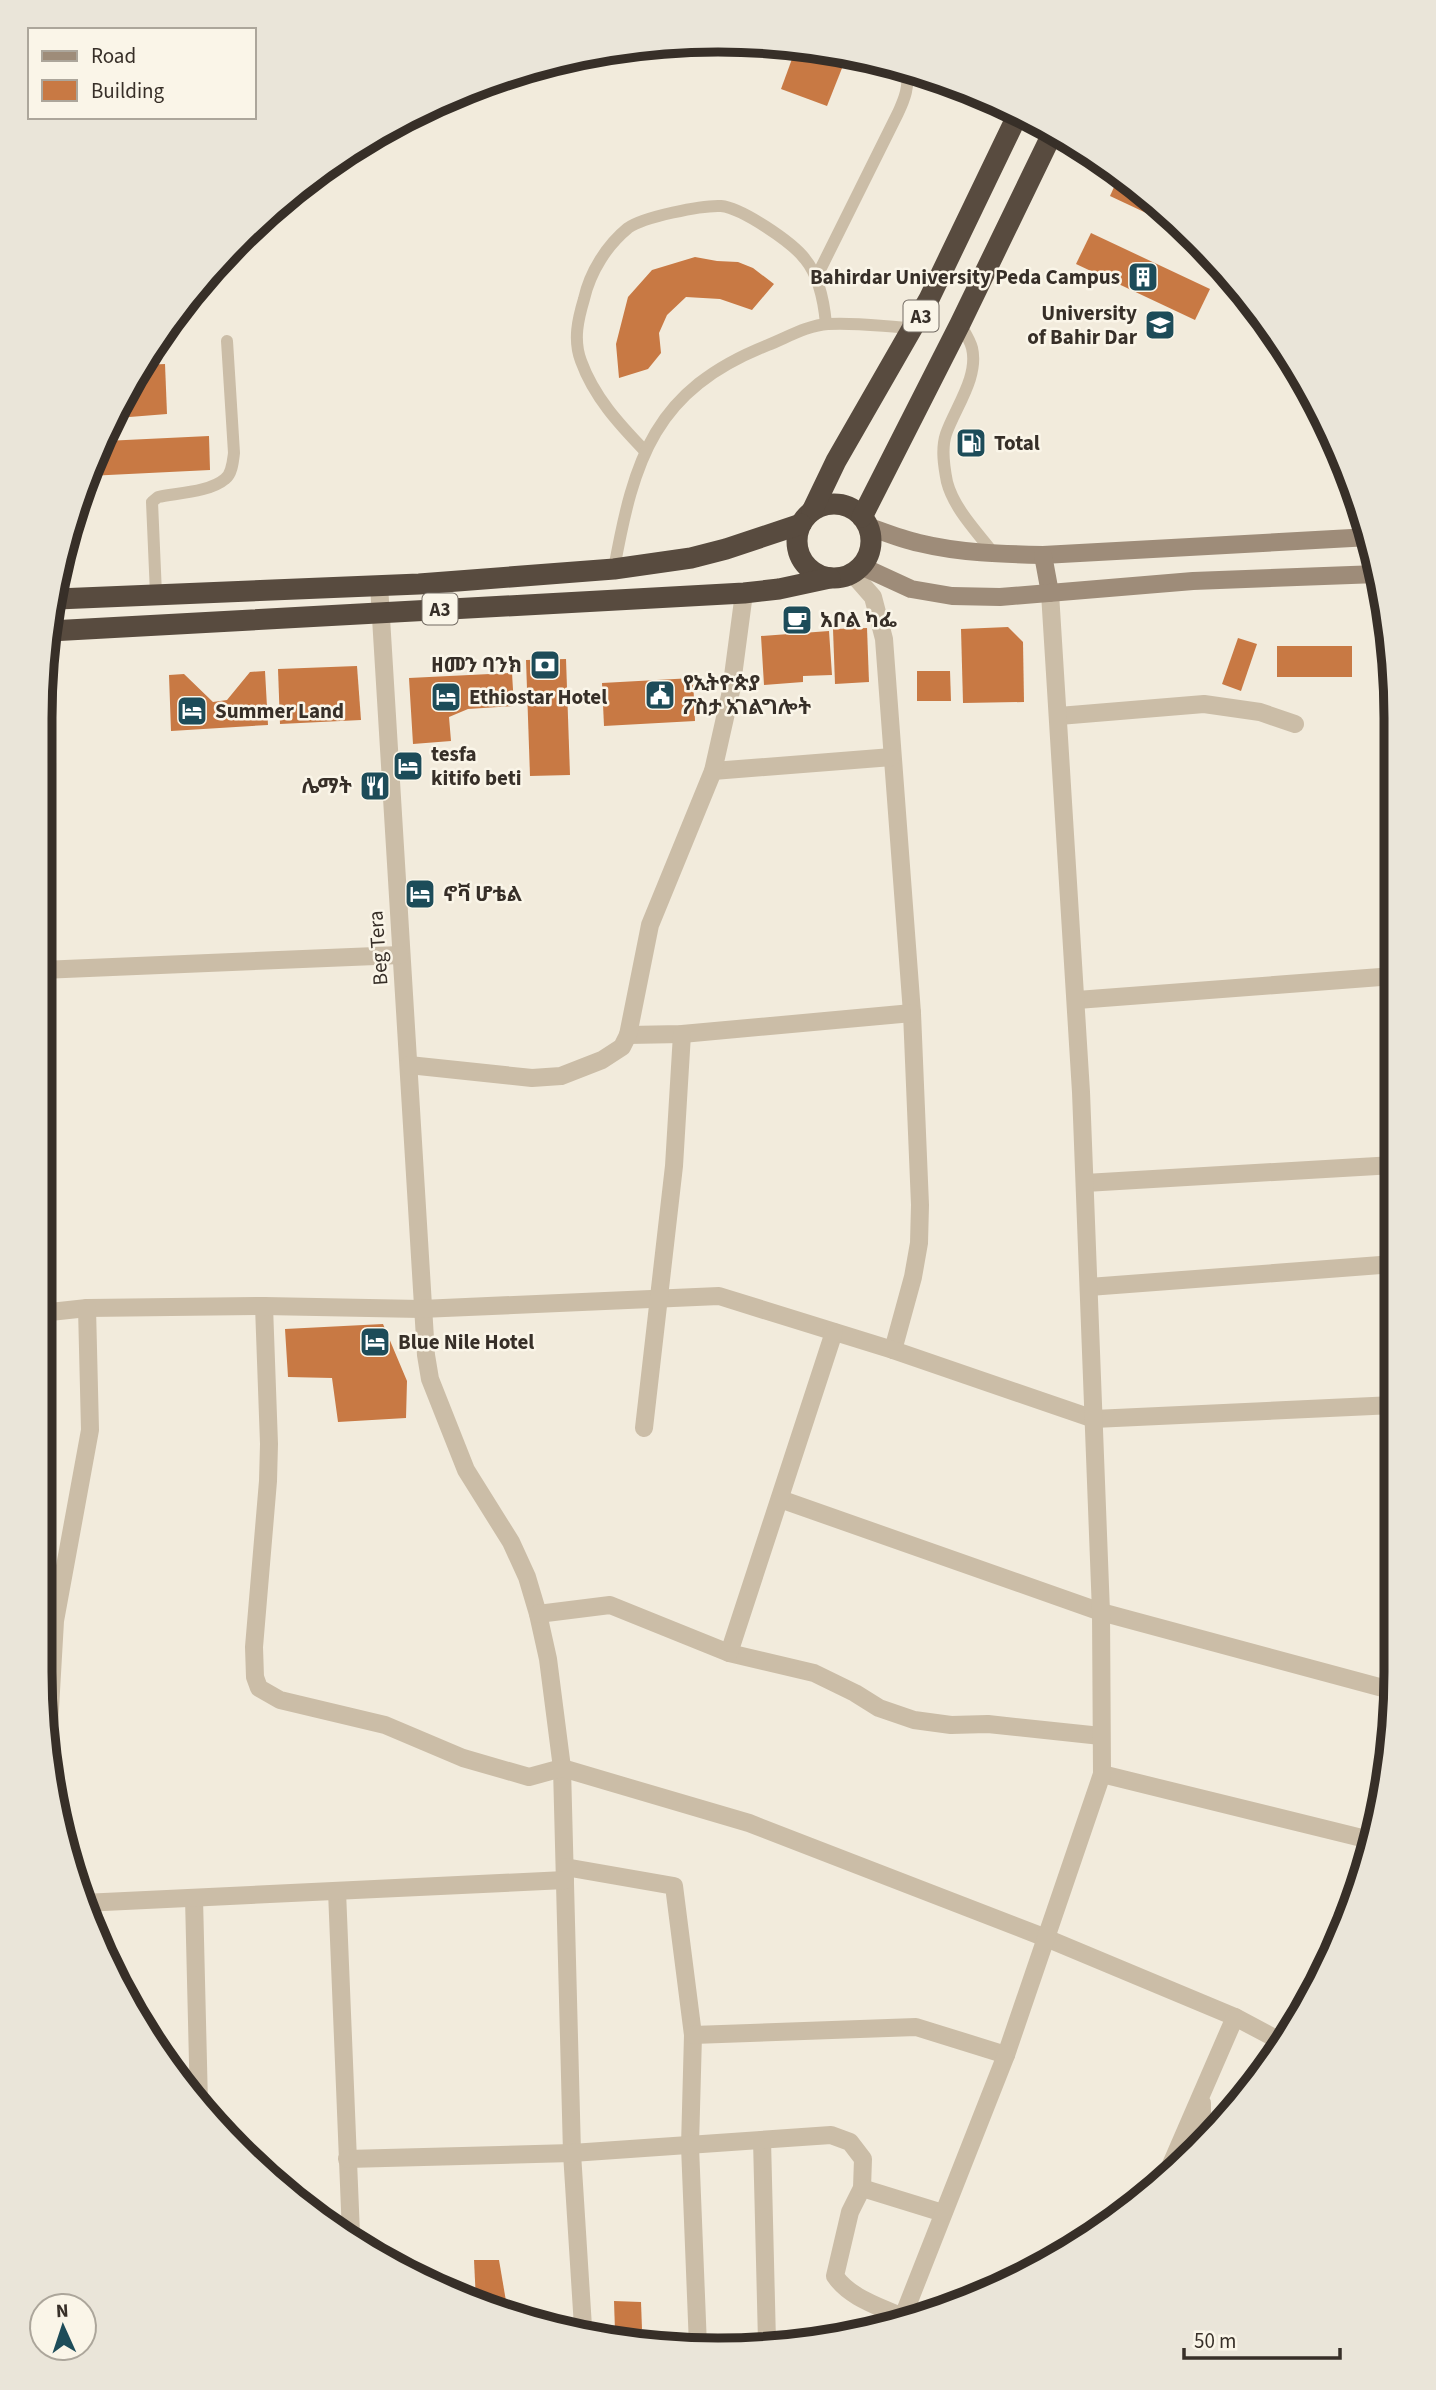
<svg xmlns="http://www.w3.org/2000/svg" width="1436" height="2390" font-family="'Source Sans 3','Noto Sans Ethiopic',sans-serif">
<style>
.building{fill:#c87944}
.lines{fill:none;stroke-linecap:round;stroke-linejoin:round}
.lane{stroke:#cbbda7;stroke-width:12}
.street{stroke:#cbbda7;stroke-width:18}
.secondary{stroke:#9e8c79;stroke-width:18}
.highway{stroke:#584b3f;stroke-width:21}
.labels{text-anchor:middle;stroke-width:5;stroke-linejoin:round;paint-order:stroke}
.shield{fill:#faf5e8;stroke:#726a62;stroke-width:2}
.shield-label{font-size:19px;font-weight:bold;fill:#372f28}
.poi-label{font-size:21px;font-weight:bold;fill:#372f28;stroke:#faf5e8;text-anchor:start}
.street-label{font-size:21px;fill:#372f28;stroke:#faf5e8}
.rim{fill:none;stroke:#372f28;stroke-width:9}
</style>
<rect width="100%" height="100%" fill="#f2ebdc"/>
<!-- building -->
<g class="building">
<polygon points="796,48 848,53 827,106 781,89"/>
<polygon points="1119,176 1176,226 1176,227 1110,196"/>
<polygon points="1091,233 1210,289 1195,320 1076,264"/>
<polygon points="695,257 717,261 738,262 753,268 774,284 752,310 720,299 686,297 667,315 659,333 661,353 648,369 619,378 616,344 628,297 652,270"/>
<polygon points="165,364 167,414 117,418 143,365"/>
<polygon points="209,436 210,470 88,476 105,441"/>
<polygon points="1008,627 1023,642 1024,702 963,703 961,629"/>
<polygon points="867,628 869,682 835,684 833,629"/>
<polygon points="829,631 832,675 803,676 803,682 764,685 761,636"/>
<polygon points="1238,638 1257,644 1241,691 1222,684"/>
<rect x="1277" y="646" width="75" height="31"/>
<polygon points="566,659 570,775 530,776 526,660"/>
<polygon points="357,666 361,720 280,724 278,669"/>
<polygon points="265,671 268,725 171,731 169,675 184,674 213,702 227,700 250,672"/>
<polygon points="917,671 950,671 951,701 917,701"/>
<polygon points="512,673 514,706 468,709 449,717 451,741 413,744 409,678"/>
<polygon points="693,678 695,721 604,726 602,683"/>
<polygon points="383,1324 407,1381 406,1418 338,1422 332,1378 288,1377 285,1329"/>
<polygon points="474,2260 499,2260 507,2307 493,2310 476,2301"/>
<polygon points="614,2301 641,2302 642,2329 615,2331"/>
</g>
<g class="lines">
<!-- lane -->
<g class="lane">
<path d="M816 278 898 113C905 98 909 87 907 70"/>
<path d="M960 324C964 331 970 340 972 348 979 377 955 408 946 434 941 449 944 467 947 482 954 509 978 533 994 554"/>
<path d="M645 451C619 424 594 397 581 361 573 340 578 319 584 299 590 272 607 245 628 228 643 217 702 205 721 206 742 208 792 242 805 259 819 276 824 302 826 324"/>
<path d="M614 569C634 459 654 390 768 345 786 338 808 325 828 324 856 322 886 327 914 328"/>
<path d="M156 594 152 502 158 497C177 493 210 492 225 479 232 474 233 461 234 453L227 341"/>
</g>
<!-- street -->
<g class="street">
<polyline points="852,573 873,597 884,639 912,1013 920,1205 919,1243 913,1277 893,1350"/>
<polyline points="379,585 426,1355 430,1379 466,1470 511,1542 527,1577 538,1614 548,1659 562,1768 572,2153 583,2327"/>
<polyline points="1059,716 1204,704 1260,712 1295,724"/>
<polyline points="713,771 892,757"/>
<polyline points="41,970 400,955"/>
<polyline points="1077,1000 1394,976"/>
<polyline points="628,1035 682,1034 912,1013"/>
<polyline points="409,1065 532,1078 561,1076 602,1060 622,1047 628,1035 650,925 713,771 731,691 744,593"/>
<polyline points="1085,1183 1394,1165"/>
<polyline points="1089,1287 1394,1264"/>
<polyline points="264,1306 269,1444 268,1481 254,1647 255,1677 259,1688 280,1700 385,1725 463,1758 529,1777 562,1768 749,1823 1046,1938 1235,2017 1284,2043"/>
<polyline points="41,1313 87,1308 264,1306 421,1309 719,1296 893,1350 1094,1419 1394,1405"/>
<polyline points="644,1428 674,1166 682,1034"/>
<polyline points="780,1499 1101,1612 1394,1691"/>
<polyline points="538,1614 610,1605 729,1653 814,1673 855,1693 879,1708 914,1720 951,1725 988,1724 1101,1736"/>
<polyline points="729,1653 834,1332"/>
<polyline points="49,1726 55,1621 90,1430 87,1308"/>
<polyline points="1102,1774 1370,1840"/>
<polyline points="565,1867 674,1886 693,2035 690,2146 698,2346"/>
<polyline points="337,1891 351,2234"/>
<polyline points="194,1898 199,2104"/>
<polyline points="83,1903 565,1880"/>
<polyline points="693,2035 916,2027 1006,2055"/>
<polyline points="1202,2103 1202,2133"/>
<polyline points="762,2140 767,2342"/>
<path d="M347 2159 572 2153 831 2135 850 2142 863 2159 862 2188 850 2212 835 2276C850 2298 879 2306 902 2317"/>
<polyline points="1169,2169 1235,2017"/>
<polyline points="862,2188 943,2213"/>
<polyline points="902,2319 1006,2055 1102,1774 1101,1612 1081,1092 1050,593"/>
<polyline points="694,2346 754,2344"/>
</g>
<!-- secondary -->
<g class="secondary">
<path d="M867 526C884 532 901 539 919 543 960 553 1001 554 1043 555L1370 537"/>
<polyline points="1043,555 1050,593"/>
<polyline points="861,566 911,589 952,596 1000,597 1193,581 1378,574"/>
</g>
<!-- highway -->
<g class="highway">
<circle cx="834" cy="541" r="37"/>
<polyline points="812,511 836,461 929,299 1018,114"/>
<polyline points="862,517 960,324 1053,132"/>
<polyline points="57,599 419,584 614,569 691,558 726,549 801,524"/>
<polyline points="50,631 744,593 779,589 830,578"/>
</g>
</g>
<!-- icons -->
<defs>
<g id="building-square" transform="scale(1.575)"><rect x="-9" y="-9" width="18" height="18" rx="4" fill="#1d4c59" stroke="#faf5e8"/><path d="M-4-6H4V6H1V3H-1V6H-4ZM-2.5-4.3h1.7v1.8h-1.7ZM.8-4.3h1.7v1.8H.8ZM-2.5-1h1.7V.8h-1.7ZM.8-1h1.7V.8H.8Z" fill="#fff"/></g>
<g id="university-square" transform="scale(1.575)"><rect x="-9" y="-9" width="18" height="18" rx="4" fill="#1d4c59" stroke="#faf5e8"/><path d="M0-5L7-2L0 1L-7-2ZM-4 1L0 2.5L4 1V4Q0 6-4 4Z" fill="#fff"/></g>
<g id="fuel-square" transform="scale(1.575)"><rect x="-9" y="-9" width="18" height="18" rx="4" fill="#1d4c59" stroke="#faf5e8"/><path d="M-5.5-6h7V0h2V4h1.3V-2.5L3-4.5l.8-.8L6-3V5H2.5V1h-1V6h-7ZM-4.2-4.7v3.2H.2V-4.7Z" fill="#fff"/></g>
<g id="cafe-square" transform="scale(1.575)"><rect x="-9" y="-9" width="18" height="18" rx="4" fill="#1d4c59" stroke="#faf5e8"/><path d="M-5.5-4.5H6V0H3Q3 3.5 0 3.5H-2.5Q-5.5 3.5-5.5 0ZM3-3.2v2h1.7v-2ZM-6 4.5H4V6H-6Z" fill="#fff"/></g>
<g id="bank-square" transform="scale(1.575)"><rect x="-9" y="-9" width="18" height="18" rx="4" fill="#1d4c59" stroke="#faf5e8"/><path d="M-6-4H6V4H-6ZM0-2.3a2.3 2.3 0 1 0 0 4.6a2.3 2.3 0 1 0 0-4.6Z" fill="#fff"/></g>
<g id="civic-square" transform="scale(1.575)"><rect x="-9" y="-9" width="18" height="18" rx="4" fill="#1d4c59" stroke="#faf5e8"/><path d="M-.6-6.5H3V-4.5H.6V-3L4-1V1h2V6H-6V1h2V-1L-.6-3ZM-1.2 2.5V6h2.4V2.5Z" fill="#fff"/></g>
<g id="hotel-square" transform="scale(1.575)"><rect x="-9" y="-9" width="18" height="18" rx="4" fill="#1d4c59" stroke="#faf5e8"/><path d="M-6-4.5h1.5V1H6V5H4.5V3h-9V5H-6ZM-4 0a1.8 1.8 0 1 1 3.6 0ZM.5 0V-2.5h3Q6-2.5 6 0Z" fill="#fff"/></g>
<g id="restaurant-square" transform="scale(1.575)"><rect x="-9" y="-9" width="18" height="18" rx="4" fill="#1d4c59" stroke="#faf5e8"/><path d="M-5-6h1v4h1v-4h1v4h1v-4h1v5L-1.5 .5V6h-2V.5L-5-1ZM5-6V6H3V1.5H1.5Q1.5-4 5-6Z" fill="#fff"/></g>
</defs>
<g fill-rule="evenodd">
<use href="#building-square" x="1143" y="277"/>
<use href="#university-square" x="1160" y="325"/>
<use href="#fuel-square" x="971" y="443"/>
<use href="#cafe-square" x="797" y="620"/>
<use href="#bank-square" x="545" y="665"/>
<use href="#civic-square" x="660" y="695"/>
<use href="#hotel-square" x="446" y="697"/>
<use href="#hotel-square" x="192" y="711"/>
<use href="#hotel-square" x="408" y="766"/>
<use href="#restaurant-square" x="375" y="786"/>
<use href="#hotel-square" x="420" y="894"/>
<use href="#hotel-square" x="375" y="1342"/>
</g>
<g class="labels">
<!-- shield labels -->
<g class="shield">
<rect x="903.5" y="300.5" width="35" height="31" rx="5"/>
<rect x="422.5" y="593.5" width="35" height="31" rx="5"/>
</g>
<g class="shield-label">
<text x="921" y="323">A3</text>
<text x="440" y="616">A3</text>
</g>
<!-- poi labels -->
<g class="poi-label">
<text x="1120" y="284" text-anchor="end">Bahirdar University Peda Campus</text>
<text x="1137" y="320" text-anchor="end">University<tspan x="1137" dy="24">of Bahir Dar</tspan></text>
<text x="994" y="450">Total</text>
<text x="820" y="627">አቦል ካፌ</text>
<text x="522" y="672" text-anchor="end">ዘመን ባንክ</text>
<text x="683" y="690">የኢትዮጵያ<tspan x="683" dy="24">ፖስታ አገልግሎት</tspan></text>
<text x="469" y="704">Ethiostar Hotel</text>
<text x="215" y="718">Summer Land</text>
<text x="431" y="761">tesfa<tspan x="431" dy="24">kitifo beti</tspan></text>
<text x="352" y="793" text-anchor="end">ሌማት</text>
<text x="443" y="901">ኖቫ ሆቴል</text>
<text x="398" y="1349">Blue Nile Hotel</text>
</g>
<!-- street labels -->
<g class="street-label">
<text transform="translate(378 948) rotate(-94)" y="7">Beg Tera</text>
</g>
</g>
<!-- crop -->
<path d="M0 0H1436V2390H0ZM718 52H718A666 666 0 0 1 1384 718V1672A666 666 0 0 1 718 2338H718A666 666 0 0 1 52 1672V718A666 666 0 0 1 718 52Z" fill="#eae5d9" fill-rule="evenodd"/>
<path class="rim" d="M718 52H718A666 666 0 0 1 1384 718V1672A666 666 0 0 1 718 2338H718A666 666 0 0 1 52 1672V718A666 666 0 0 1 718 52Z"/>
<!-- legend -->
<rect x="28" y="28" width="228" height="91" fill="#faf5e8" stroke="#aca69b" stroke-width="2"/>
<rect x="42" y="51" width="35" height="10" fill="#9e8c79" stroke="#aca69b" stroke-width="2"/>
<text x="91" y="63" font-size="21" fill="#372f28">Road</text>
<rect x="42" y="80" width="35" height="21" fill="#c87944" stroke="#aca69b" stroke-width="2"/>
<text x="91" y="98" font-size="21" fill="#372f28">Building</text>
<!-- north arrow -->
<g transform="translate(63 2327) rotate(357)"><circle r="33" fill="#faf5e8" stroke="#aca69b" stroke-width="2"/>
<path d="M0-5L12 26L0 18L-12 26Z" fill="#1d4c59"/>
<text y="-10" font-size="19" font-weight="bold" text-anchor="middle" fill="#372f28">N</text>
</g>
<!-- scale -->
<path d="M1184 2348v10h156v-10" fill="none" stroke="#372f28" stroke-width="3.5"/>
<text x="1194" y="2348" font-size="21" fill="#372f28" stroke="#faf5e8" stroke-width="5" paint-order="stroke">50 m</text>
</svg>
